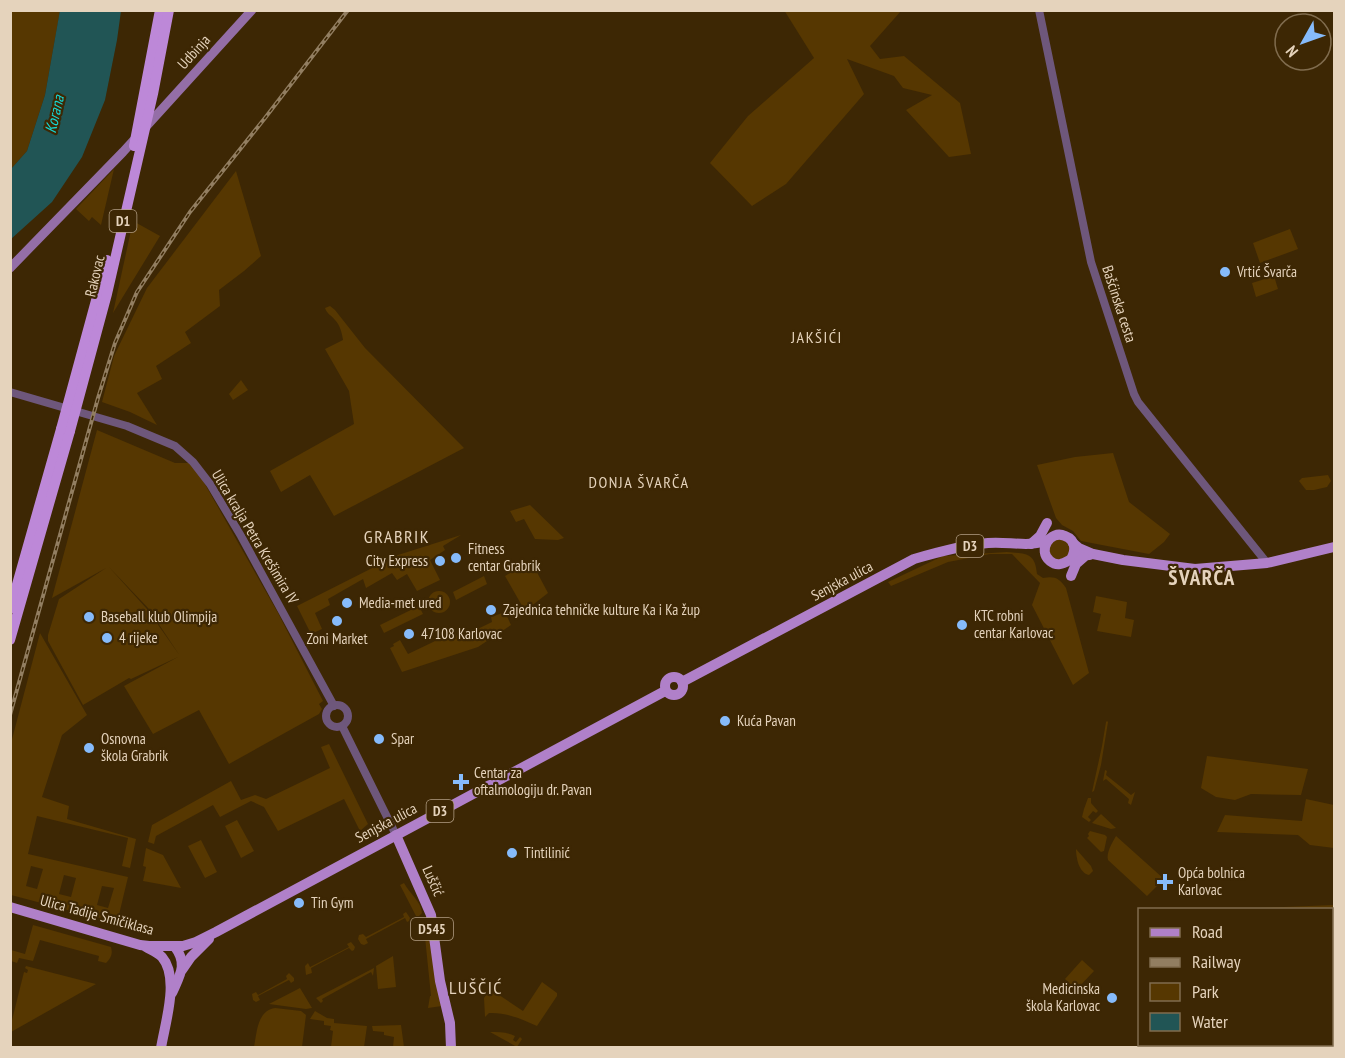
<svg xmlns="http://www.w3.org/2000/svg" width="1345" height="1058" font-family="'PT Sans Narrow',sans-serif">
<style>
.green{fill:#563701;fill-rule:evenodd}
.water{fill:#215555}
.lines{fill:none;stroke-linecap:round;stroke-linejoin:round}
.tertiary{stroke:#6e577b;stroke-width:8}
.secondary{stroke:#946ea7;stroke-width:9}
.primary{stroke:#b080c9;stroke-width:10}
.trunk{stroke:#bd88d8;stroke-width:10}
.rail-casing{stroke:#927e61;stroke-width:4}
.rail{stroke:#3d2704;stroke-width:1.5;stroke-dasharray:4.5;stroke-linecap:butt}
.trunk-bridge{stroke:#bd88d8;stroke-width:10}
.poi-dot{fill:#86bbfb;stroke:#3d2704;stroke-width:2}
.labels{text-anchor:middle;stroke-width:4.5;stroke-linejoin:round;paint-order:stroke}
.shield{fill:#3d2704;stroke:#b39f85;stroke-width:1.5}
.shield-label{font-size:14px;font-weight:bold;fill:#e5d3bc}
.street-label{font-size:15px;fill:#e5d3bc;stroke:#3d2704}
.poi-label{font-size:15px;fill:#e5d3bc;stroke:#3d2704;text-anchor:start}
.water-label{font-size:16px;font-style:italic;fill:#15d8d6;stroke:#3d2704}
.neighbourhood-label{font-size:16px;letter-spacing:1.5px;fill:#e5d3bc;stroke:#3d2704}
.quarter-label{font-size:18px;letter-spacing:1.5px;fill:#e5d3bc;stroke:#3d2704}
.district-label{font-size:21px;font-weight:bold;letter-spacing:1.5px;fill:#e5d3bc;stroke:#3d2704}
</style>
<rect width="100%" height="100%" fill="#3d2704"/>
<!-- green -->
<g class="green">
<polygon points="784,10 901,11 870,46 880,59 904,56 960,103 971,154 949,157 906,110 932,95 903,88 894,76 847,59 864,94 786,184 752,206 710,163 748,116 814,58"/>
<polygon points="10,11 60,11 45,95 27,151 11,169"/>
<polygon points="114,169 101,225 92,217 89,221 76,209"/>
<polygon points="236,171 261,256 244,271 219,290 220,306 185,332 191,343 156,366 162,379 137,393 157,425 130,412 102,402 114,356 147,288"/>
<polygon points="133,221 160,236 113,313"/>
<polygon points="1290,229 1298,249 1260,263 1253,243"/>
<polygon points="1274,276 1278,289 1256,297 1252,283"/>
<path d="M330 306 335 310 365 348 464 448 334 516 310 475 281 492 270 471 354 424 349 391 325 349 343 340C342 333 340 325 335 320 331 315 327 314 325 308Z"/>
<polygon points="241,380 248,390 233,400 229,394"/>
<path d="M97 430 175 463H193L278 613 323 701 319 704 322 709 319 714 229 764 199 710 153 734 124 686 178 657 131 679 129 678 83 705 48 641V635L59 599 106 568 52 598ZM108 566 148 608 180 656 147 609Z"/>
<polygon points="1113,453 1129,502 1170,534 1164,542 1149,554 1081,541 1073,531 1062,525 1056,518 1037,465 1075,457"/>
<polygon points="1328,475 1331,481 1327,487 1314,490 1306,490 1299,481 1302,478"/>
<polygon points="530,505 564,538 558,540 535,539 524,519 516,522 510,511"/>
<polygon points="461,535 443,546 445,550 430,560 440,580 417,591 407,574 397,580 392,573 366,588 363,579 328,599 330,605 315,613 322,629 311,634 297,606 398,555"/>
<path d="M1060 538 1069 543 1070 554 1062 561 1051 558C1047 544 1047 545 1060 538Z"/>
<path d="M1007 552C1026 554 1035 552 1037 574L1043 578C1055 576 1059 578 1066 588L1089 673 1073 685 1032 605 1040 583 1012 554H990L948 562 891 586 888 582 943 556Z"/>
<polygon points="531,561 548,593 525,611 505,576"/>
<polygon points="484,576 487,584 456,600 453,592"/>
<circle cx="439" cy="602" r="11"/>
<polygon points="1096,596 1127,602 1125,618 1134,620 1131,637 1097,631 1101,614 1093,612"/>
<polygon points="419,606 423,614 384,633 380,625"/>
<polygon points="505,612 511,625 478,647 402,672 390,648 394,646 393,644 400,640 408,654 454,632 459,638 492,622 491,617"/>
<path d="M40 633 87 715 62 735 42 797 69 806 67 819 136 839 130 868 122 866 128 838 37 816 28 854 128 877 117 923 11 895V743ZM31 866 43 869 37 889 26 886ZM64 875 76 878 71 897 59 894ZM102 886 114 888 108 908 97 905Z"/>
<polygon points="1107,721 1108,722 1101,765 1094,791 1092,792 1102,746 1106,722"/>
<polygon points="329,744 368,824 360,831 344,799 278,831 264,807 251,801 220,817 213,805 156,836 154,844 148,842 152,825 231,781 241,800 255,795 266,799 330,768 321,747"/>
<polygon points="1207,756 1308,769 1301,795 1251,794 1235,800 1216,797 1201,788"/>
<polygon points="1105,770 1107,771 1106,775 1131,795 1135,792 1131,805 1128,803 1129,799 1106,779 1103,781"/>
<polygon points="1088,798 1091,798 1091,803 1098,811 1096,813 1093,811 1088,817 1091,820 1089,822 1082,817 1084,809"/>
<polygon points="1306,799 1334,805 1334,848 1310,845 1298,835 1217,832 1225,815 1302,821"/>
<polygon points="1101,814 1116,828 1111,829 1092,823"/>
<polygon points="237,820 254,851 241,858 225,826"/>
<polygon points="1090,831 1105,835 1107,837 1104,851 1101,852 1087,838 1089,836 1088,834"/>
<path d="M1116 836 1164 879 1147 896 1108 860C1106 853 1112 843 1116 836Z"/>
<polygon points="201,840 217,872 205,878 188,846"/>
<polygon points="146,848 163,855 181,888 143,881 146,867 143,866"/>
<path d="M1076 849 1091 866 1093 871 1089 875C1079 873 1076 858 1076 849Z"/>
<path d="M404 883C410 894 421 901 422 913L419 916H416L400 885Z"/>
<polygon points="1334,905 1334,933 1332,933 1332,910 1259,910 1259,908"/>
<polygon points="406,912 410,918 409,921 407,922 405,918 366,939 368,943 364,945 361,944 358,939 359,935 363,934 366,937 404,917 403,914"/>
<polygon points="421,923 427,927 442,1006 428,1008 430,996 431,996 425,937 423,937 417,927"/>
<path d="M33 925 111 947C113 954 111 958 106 963L98 961 99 956 40 940 33 961 19 958 17 963 11 961V950L25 954Z"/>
<polygon points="351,942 355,947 354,950 352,951 349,948 311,968 312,973 306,975 305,966 308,963 310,967 349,947 347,944"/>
<polygon points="393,956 396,987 378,989 376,966"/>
<polygon points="1082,960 1094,971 1076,990 1065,979"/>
<polygon points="26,966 96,984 11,1032 11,1024 24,972 27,973 28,970 25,968"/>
<polygon points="374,968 373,976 371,972 322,999 323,1001 321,1003 316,998"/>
<polygon points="289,973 294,978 294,981 291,983 289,980 258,996 260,1000 256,1002 253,1000 252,994 256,992 258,995 287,979 286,976"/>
<path d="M542 982 557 993V996L537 1026C521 1019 506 1012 489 1013L485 1017 484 998 490 989 523 1011Z"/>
<polygon points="300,988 312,1008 306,1009 269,1004"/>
<path d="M275 1008 301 1011 306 1015 302 1047H254C257 1032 257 1011 275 1008Z"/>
<polygon points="315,1011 327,1018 334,1019 334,1023 367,1026 364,1047 331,1047 333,1031 330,1030 331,1026 324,1025 324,1021 310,1019"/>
<polygon points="401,1025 404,1047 393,1047 394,1037 384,1035 384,1032 373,1031 372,1026"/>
<path d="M490 1032C499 1032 507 1032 515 1036L513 1040 516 1042 520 1037 522 1039 517 1047Z"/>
</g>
<!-- water -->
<polygon class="water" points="60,10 121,11 117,40 105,100 82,157 52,202 11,239 11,169 27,151 45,95"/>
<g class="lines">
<!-- tertiary -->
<g class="tertiary">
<polyline points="1039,10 1091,262 1134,394 1138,402 1267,563"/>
<polyline points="10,392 127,426 175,446 193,462 210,484 241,536 334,706"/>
<circle cx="337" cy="716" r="11"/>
<polyline points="342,726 396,835"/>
</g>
<!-- secondary -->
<polyline class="secondary" points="10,268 123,152 252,10"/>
<!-- primary -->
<g class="primary">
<polyline points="1073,543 1079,548 1093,554 1123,560 1195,569 1267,563 1334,547"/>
<polyline points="1031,544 1040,536 1047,523"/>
<path d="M1071 559C1076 551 1076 540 1065 536 1050 529 1037 551 1050 561 1060 569 1067 560 1076 557 1081 555 1086 555 1090 555"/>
<polyline points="1071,576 1076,564 1084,557"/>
<circle cx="674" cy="686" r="9"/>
<path d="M682 682 914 559C938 552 963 545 988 543 1008 541 1029 548 1048 540"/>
<polyline points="396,835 431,915 440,981 450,1023 451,1048"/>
<polyline points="10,907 140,945 149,946 183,946 196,942 216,932 665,691"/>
<path d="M146 947C151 950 157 952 162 957 180 978 165 1023 161 1048"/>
<polyline points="182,970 191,957 209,939"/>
<path d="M172 993C180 975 188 964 175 947"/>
</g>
<!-- trunk -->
<g class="trunk">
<polyline points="10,609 61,429"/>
<polyline points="10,640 70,431"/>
</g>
<!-- rail casing -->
<g class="rail-casing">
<polyline id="rail" points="10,715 98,398 115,343 137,292 190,212 265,118 348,10"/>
</g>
<!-- rail -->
<use href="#rail" class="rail"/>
<!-- trunk-bridge -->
<g class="trunk-bridge">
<polyline points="134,146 160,10"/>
<polyline points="61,429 107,260"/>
<polyline points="70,431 107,294 153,94 169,10"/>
</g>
</g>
<!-- markers -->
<g class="poi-dot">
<circle cx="1225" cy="272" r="6"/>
<circle cx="456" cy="558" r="6"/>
<circle cx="440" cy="561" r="6"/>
<circle cx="347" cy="603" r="6"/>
<circle cx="491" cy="610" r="6"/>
<circle cx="89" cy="617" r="6"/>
<circle cx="337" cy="621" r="6"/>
<circle cx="962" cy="625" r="6"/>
<circle cx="409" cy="634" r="6"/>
<circle cx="107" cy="638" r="6"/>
<circle cx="725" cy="721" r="6"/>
<circle cx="379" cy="739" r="6"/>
<circle cx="89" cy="748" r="6"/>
<path d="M458 773h6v6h6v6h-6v6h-6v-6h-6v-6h6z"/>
<circle cx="512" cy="853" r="6"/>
<path d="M1162 873h6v6h6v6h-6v6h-6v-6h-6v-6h6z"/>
<circle cx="299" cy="903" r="6"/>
<circle cx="1112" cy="998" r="6"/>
</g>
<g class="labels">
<!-- shield labels -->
<g class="shield">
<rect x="109.5" y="210" width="27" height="22" rx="4.5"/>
<rect x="956.5" y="535" width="27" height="22" rx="4.5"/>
<rect x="426.5" y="800" width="27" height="22" rx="4.5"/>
<rect x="411" y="918" width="42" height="22" rx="4.5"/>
</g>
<g class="shield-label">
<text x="123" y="226">D1</text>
<text x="970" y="551">D3</text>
<text x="440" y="816">D3</text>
<text x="432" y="934">D545</text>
</g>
<!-- street labels -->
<g class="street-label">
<text transform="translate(194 52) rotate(-48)" y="5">Udbinja</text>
<text transform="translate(95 276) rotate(-77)" y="5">Rakovac</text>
<text transform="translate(1119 304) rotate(72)" y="5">Bašćinska cesta</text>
<text transform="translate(255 537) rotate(59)" y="5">Ulica kralja Petra Krešimira IV</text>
<text transform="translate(842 581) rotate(-28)" y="5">Senjska ulica</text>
<text transform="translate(386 823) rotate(-28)" y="5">Senjska ulica</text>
<text transform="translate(433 881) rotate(66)" y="5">Luščić</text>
<text transform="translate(97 915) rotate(15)" y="5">Ulica Tadije Smičiklasa</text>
</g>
<!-- poi labels -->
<g class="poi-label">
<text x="1237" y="277">Vrtić Švarča</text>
<text x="468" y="554">Fitness<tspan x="468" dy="17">centar Grabrik</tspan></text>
<text x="428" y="566" text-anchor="end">City Express</text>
<text x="359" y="608">Media-met ured</text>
<text x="503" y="615">Zajednica tehničke kulture Ka i Ka žup</text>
<text x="974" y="621">KTC robni<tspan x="974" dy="17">centar Karlovac</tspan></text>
<text x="101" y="622">Baseball klub Olimpija</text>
<text x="421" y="639">47108 Karlovac</text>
<text x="119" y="643">4 rijeke</text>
<text x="337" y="644" text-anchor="middle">Zoni Market</text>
<text x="737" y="726">Kuća Pavan</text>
<text x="101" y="744">Osnovna<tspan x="101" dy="17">škola Grabrik</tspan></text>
<text x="391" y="744">Spar</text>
<text x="474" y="778">Centar za<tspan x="474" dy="17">oftalmologiju dr. Pavan</tspan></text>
<text x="524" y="858">Tintilinić</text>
<text x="1178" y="878">Opća bolnica<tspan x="1178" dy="17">Karlovac</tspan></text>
<text x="311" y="908">Tin Gym</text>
<text x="1100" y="994" text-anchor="end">Medicinska<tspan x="1100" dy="17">škola Karlovac</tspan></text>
</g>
<!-- water labels -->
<g class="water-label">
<text transform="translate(54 114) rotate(-77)" y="6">Korana</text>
</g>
<!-- neighbourhood labels -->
<g class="neighbourhood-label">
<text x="817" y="343">JAKŠIĆI</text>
<text x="639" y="488">DONJA ŠVARČA</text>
</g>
<!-- quarter labels -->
<g class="quarter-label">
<text x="397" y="543">GRABRIK</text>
<text x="476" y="994">LUŠČIĆ</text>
</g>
<!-- district labels -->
<g class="district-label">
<text x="1202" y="585">ŠVARČA</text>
</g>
</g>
<!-- border -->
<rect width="1345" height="1058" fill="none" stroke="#e5d3bc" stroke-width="24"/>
<!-- legend -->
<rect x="1138" y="908" width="195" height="138" fill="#3d2704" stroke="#806c4e" stroke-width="1.5"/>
<rect x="1150" y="928" width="30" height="9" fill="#b080c9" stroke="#806c4e" stroke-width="1.5"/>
<text x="1192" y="938" font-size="18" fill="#e5d3bc">Road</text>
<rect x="1150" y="958" width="30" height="9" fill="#927e61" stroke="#806c4e" stroke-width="1.5"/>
<text x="1192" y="968" font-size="18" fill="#e5d3bc">Railway</text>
<rect x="1150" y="983" width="30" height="18" fill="#563701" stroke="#806c4e" stroke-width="1.5"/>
<text x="1192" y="998" font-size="18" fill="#e5d3bc">Park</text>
<rect x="1150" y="1013" width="30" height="18" fill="#215555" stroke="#806c4e" stroke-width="1.5"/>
<text x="1192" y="1028" font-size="18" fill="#e5d3bc">Water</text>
<!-- north arrow -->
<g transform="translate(1303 42) rotate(230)"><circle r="28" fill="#3d2704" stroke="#806c4e" stroke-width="1.5"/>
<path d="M0-4.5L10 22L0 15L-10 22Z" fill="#86bbfb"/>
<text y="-9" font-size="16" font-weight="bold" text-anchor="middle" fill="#e5d3bc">N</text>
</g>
</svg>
